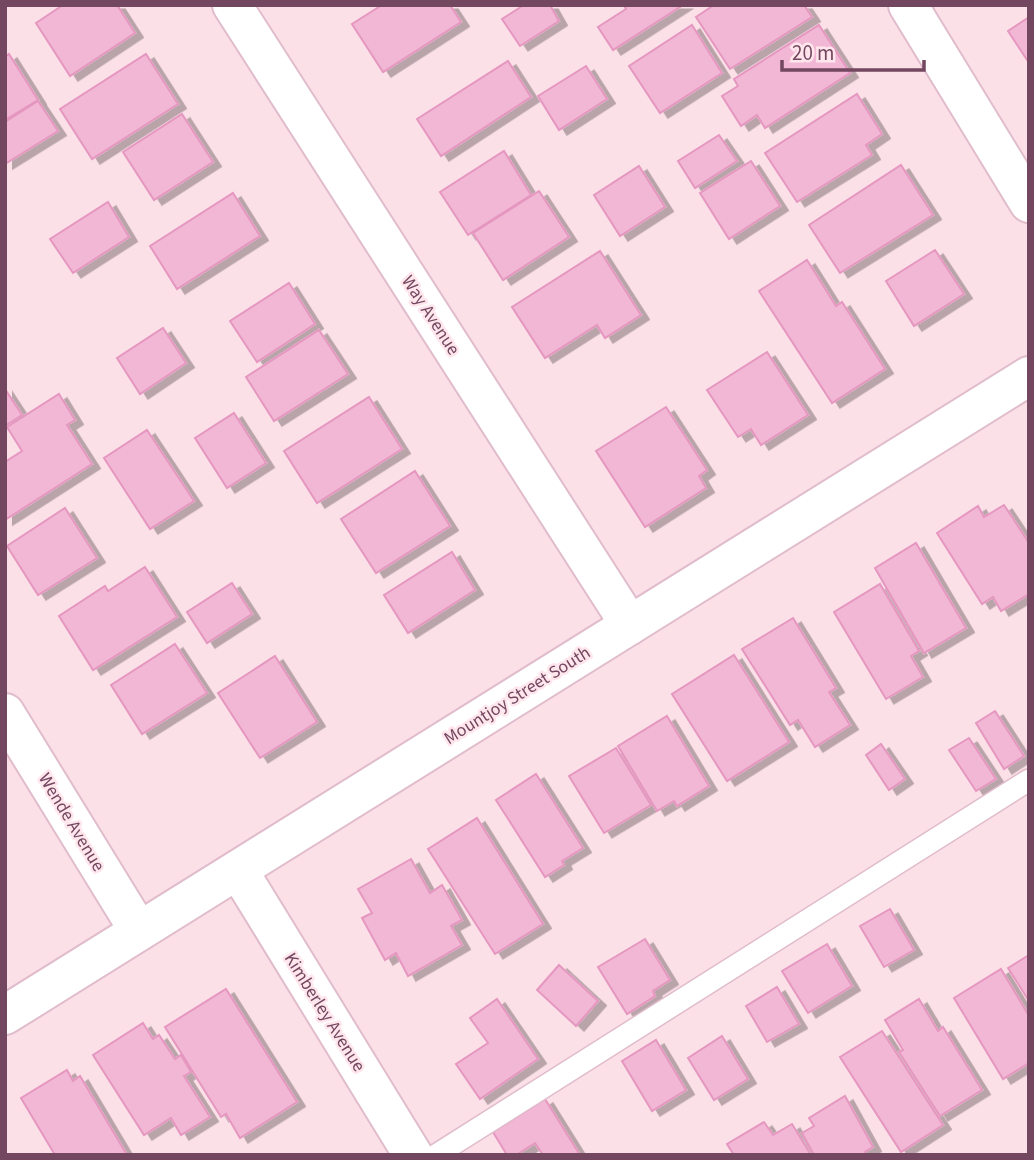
<svg xmlns="http://www.w3.org/2000/svg" width="1034" height="1160" font-family="'Source Sans 3',sans-serif">
<style>
.building{fill:#f2b7d5;stroke:#e597c0;stroke-width:2;filter:url(#shadow)}
.lines{fill:none;stroke-linecap:round;stroke-linejoin:round}
.service-casing{stroke:#e0bccc;stroke-width:24}
.minor-casing{stroke:#e0bccc;stroke-width:42}
.tertiary-casing{stroke:#e0bccc;stroke-width:42}
.service{stroke:#fff;stroke-width:21}
.minor{stroke:#fff;stroke-width:38}
.tertiary{stroke:#fff;stroke-width:38}
.labels{text-anchor:middle;stroke-width:5;stroke-linejoin:round;paint-order:stroke}
.street-label{font-size:18px;fill:#73475f;stroke:#ffe6ed}
</style>
<defs>
<filter id="shadow"><feDropShadow dx="8" dy="4.5" stdDeviation="0" flood-color="#0004"/></filter>
</defs>
<rect width="100%" height="100%" fill="#fce0e8"/>
<!-- building -->
<g class="building">
<polygon points="63,5 117,5 135,33 70,76 36,23"/>
<polygon points="382,5 450,5 461,22 383,72 352,24"/>
<polygon points="524,5 550,5 559,21 520,46 502,19"/>
<polygon points="624,5 683,5 613,50 598,27 626,9"/>
<polygon points="714,5 804,5 812,17 730,69 696,17"/>
<polygon points="1029,17 1029,63 1008,31"/>
<polygon points="692,25 722,73 660,113 629,66"/>
<polygon points="819,25 850,73 765,128 757,115 741,126 722,96 738,86 734,79"/>
<polygon points="9,54 38,100 5,120 5,57"/>
<polygon points="146,54 178,104 92,159 60,109"/>
<polygon points="508,61 531,97 441,156 417,119"/>
<polygon points="586,66 607,99 559,130 538,96"/>
<polygon points="857,94 882,134 866,145 872,155 797,202 765,153"/>
<polygon points="38,101 58,131 5,164 5,122"/>
<polygon points="182,114 213,162 154,200 123,152"/>
<polygon points="719,135 737,161 695,188 678,161"/>
<polygon points="504,151 531,195 468,235 440,192"/>
<polygon points="751,161 780,206 729,239 700,193"/>
<polygon points="901,165 933,215 840,273 809,225"/>
<polygon points="639,166 665,207 620,236 594,195"/>
<polygon points="539,191 569,237 503,280 473,233"/>
<polygon points="233,193 260,236 177,289 150,246"/>
<polygon points="108,202 129,237 73,273 50,239"/>
<polygon points="935,250 964,294 914,326 886,281"/>
<polygon points="600,251 641,315 605,338 597,325 545,358 512,307"/>
<polygon points="807,260 836,306 842,302 885,369 832,403 759,291"/>
<polygon points="289,283 315,324 257,362 230,321"/>
<polygon points="163,328 186,363 140,394 117,358"/>
<polygon points="319,330 348,374 274,421 246,377"/>
<polygon points="767,352 808,415 761,445 751,429 738,437 707,390"/>
<polygon points="5,389 22,415 5,426"/>
<polygon points="59,394 75,420 67,425 92,464 5,520 5,462 22,451 7,427"/>
<polygon points="369,397 402,449 317,503 284,451"/>
<polygon points="666,407 707,470 699,476 706,488 645,527 596,451"/>
<polygon points="234,413 266,463 227,488 195,438"/>
<polygon points="147,430 194,501 150,529 104,458"/>
<polygon points="415,471 450,526 376,573 341,519"/>
<polygon points="1004,505 1029,543 1029,594 1001,611 993,597 982,604 937,533 978,506 984,517"/>
<polygon points="65,508 97,558 38,595 7,546"/>
<polygon points="916,543 966,628 924,653 875,568"/>
<polygon points="452,552 475,590 408,633 384,595"/>
<polygon points="145,567 177,617 93,670 59,616 105,586 108,591"/>
<polygon points="232,583 252,614 207,643 187,612"/>
<polygon points="880,584 919,651 911,656 923,677 886,699 834,612"/>
<polygon points="793,618 836,688 829,692 850,725 815,747 798,720 790,725 742,649"/>
<polygon points="175,644 207,693 142,734 111,685"/>
<polygon points="734,655 789,742 727,781 672,694"/>
<polygon points="275,656 317,722 260,758 218,693"/>
<polygon points="995,711 1024,756 1004,769 976,723"/>
<polygon points="667,716 709,786 677,806 674,801 657,811 618,746"/>
<polygon points="969,738 996,779 976,791 949,750"/>
<polygon points="881,744 905,779 889,790 866,755"/>
<polygon points="616,748 651,805 604,833 569,776"/>
<polygon points="536,774 583,848 562,861 564,865 545,877 496,800"/>
<polygon points="477,818 543,924 495,954 428,849"/>
<polygon points="411,859 430,893 442,885 462,920 451,926 462,945 408,976 396,953 385,960 362,918 372,913 358,889"/>
<polygon points="890,909 914,950 884,967 860,926"/>
<polygon points="645,939 670,980 653,991 655,996 627,1014 598,967"/>
<polygon points="827,944 852,986 808,1013 782,971"/>
<polygon points="1029,955 1029,1001 1008,968"/>
<polygon points="559,965 598,1001 576,1026 537,990"/>
<polygon points="1001,969 1029,1016 1029,1063 1003,1079 954,998"/>
<polygon points="777,987 799,1024 767,1042 746,1006"/>
<polygon points="226,989 297,1102 240,1138 226,1114 221,1117 165,1027"/>
<polygon points="497,999 538,1059 480,1099 456,1064 488,1043 470,1018"/>
<polygon points="919,999 938,1031 943,1027 982,1090 940,1116 899,1052 903,1050 885,1020"/>
<polygon points="143,1023 153,1039 159,1035 175,1059 181,1055 191,1072 184,1076 210,1117 181,1135 171,1118 144,1135 93,1055"/>
<polygon points="882,1031 943,1125 901,1152 840,1057"/>
<polygon points="722,1036 748,1079 714,1100 688,1058"/>
<polygon points="656,1040 686,1090 652,1111 622,1061"/>
<polygon points="67,1070 73,1081 80,1076 127,1155 55,1155 21,1098"/>
<polygon points="845,1096 873,1147 865,1152 866,1155 814,1155 802,1133 814,1126 809,1118"/>
<polygon points="545,1099 580,1155 543,1155 535,1143 516,1155 507,1155 493,1132"/>
<polygon points="764,1122 773,1135 792,1124 811,1155 734,1155 727,1144"/>
</g>
<g class="lines">
<!-- service casing -->
<g class="service-casing">
<polyline id="service" points="436,1155 1029,780"/>
</g>
<!-- minor casing -->
<g class="minor-casing">
<g id="minor">
<polyline points="232,5 630,625"/>
<polyline points="908,5 1029,203"/>
<polyline points="238,870 413,1155"/>
</g>
</g>
<!-- tertiary casing -->
<g class="tertiary-casing">
<g id="tertiary">
<polyline points="5,713 139,931"/>
<polyline points="5,1015 1029,376"/>
</g>
</g>
<!-- service -->
<use href="#service" class="service"/>
<!-- minor -->
<use href="#minor" class="minor"/>
<!-- tertiary -->
<use href="#tertiary" class="tertiary"/>
</g>
<g class="labels">
<!-- street labels -->
<g class="street-label">
<text transform="translate(431 315) rotate(57)" y="6">Way Avenue</text>
<text transform="translate(517 695) rotate(-32)" y="6">Mountjoy Street South</text>
<text transform="translate(72 822) rotate(59)" y="6">Wende Avenue</text>
<text transform="translate(325 1012) rotate(58)" y="6">Kimberley Avenue</text>
</g>
</g>
<!-- border -->
<rect width="1034" height="1160" fill="none" stroke="#73475f" stroke-width="14"/>
<!-- scale -->
<path d="M782 60v10h142v-10" fill="none" stroke="#73475f" stroke-width="3.5"/>
<text x="792" y="60" font-size="21" fill="#73475f" stroke="#ffe6ed" stroke-width="5" paint-order="stroke">20 m</text>
</svg>
